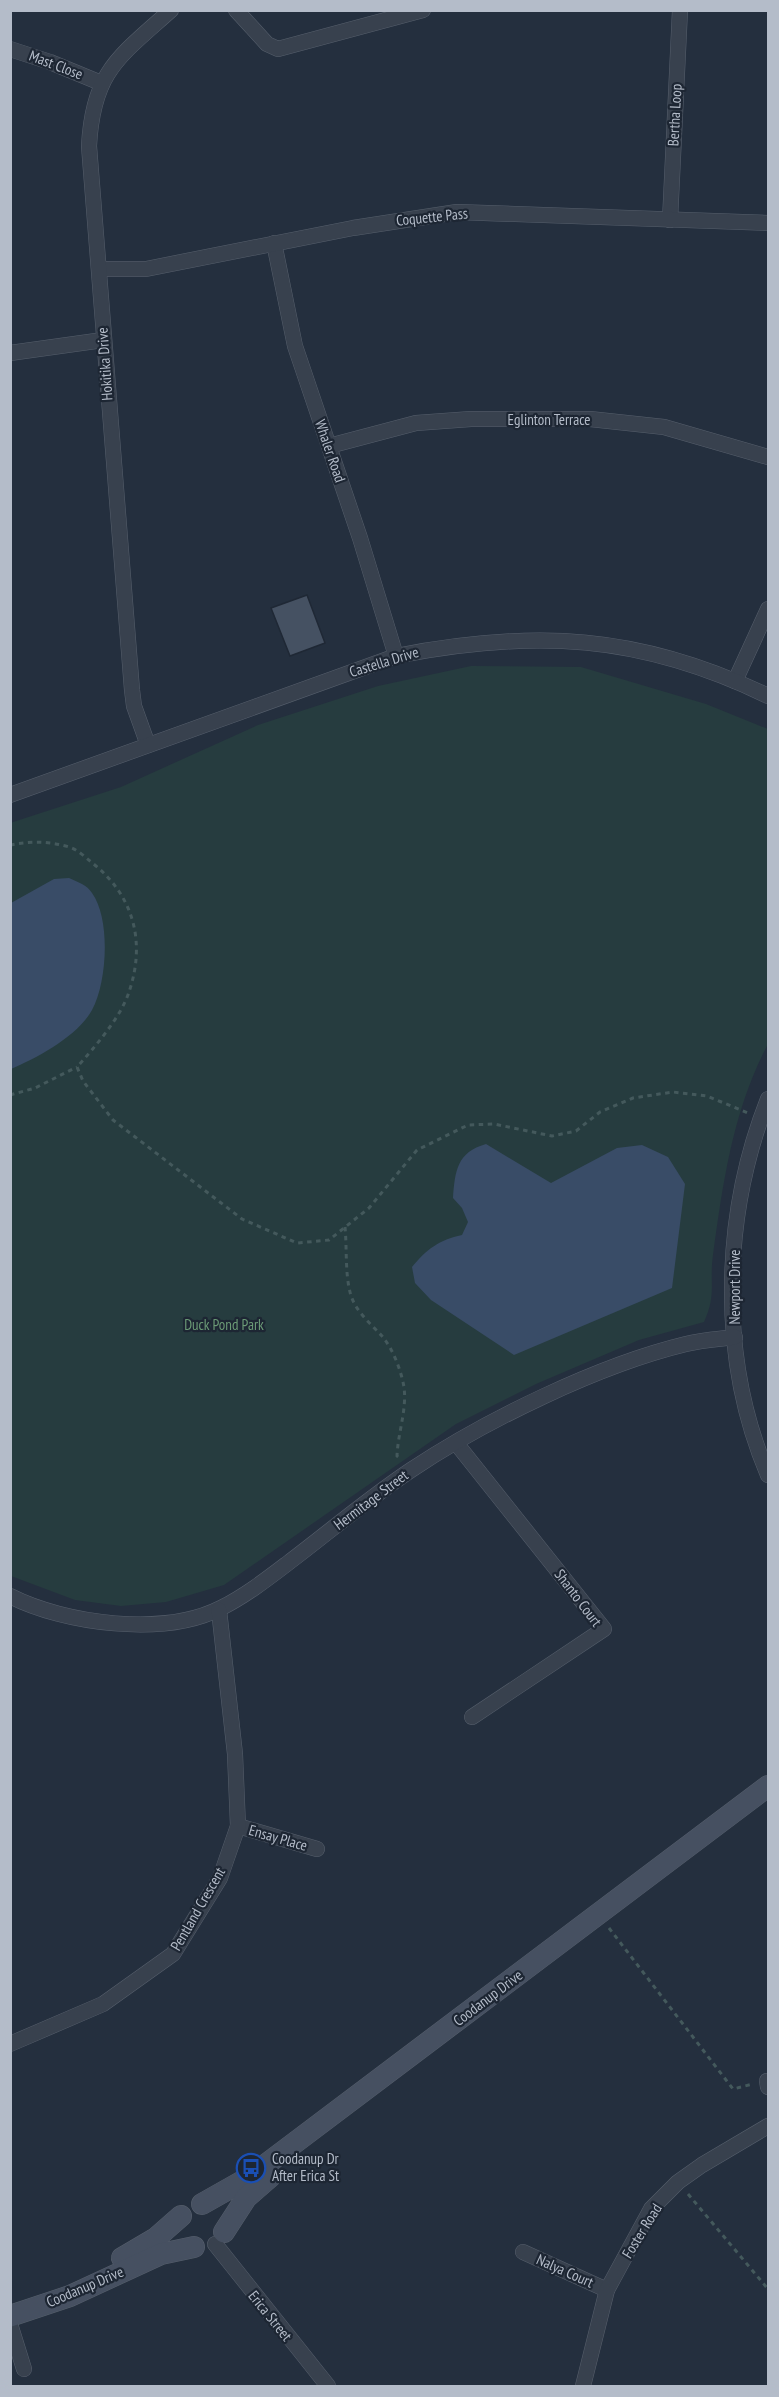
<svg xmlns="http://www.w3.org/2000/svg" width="779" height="2397" font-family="'PT Sans Narrow',sans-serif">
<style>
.green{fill:#263c3f}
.water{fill:#394c67}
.building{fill:#455162;stroke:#1f2835;stroke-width:1.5}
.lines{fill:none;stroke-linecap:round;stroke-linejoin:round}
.minor-casing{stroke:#565f6c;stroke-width:16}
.secondary-casing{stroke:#565f6c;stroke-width:22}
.path{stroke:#44595c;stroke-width:3;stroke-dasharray:4.5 4.5;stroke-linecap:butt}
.minor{stroke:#38414e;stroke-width:15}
.secondary{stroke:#465061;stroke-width:21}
.labels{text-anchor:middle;stroke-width:4.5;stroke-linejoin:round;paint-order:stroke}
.street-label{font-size:15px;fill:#b4bcc9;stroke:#1d2633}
.park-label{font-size:15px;fill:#6b9a76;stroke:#1d2633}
.poi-label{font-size:15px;fill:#b4bcc9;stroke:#1d2633;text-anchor:start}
</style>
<rect width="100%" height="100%" fill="#242f3e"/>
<!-- green -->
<path class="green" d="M471 666 581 667 706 704 768 729V1044C733 1110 723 1182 713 1255 709 1284 717 1293 704 1322L639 1340 536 1384 456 1424 224 1585 166 1602 121 1606 75 1600 11 1576 10 823 121 787 258 725 378 686Z"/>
<!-- water -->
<g class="water">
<path d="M69 878C78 882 87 885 92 893 111 919 107 983 92 1010 78 1036 37 1058 11 1069V903L54 879Z"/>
<path d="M486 1144 551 1183 617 1148 642 1145 668 1157 685 1184 672 1288 514 1355 431 1300 415 1283 412 1267C427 1249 439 1240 462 1235L468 1222 462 1208 453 1198C455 1171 457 1152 486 1144Z"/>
</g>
<!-- building -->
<polygon class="building" points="307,595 325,643 290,656 271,608"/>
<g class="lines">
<!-- minor casing -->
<g class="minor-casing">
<g id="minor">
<polyline points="236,10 267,44 278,49 423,10"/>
<polyline points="10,49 50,62 101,83"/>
<polyline points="670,220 680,10"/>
<polyline points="274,243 295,346 360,538 396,656"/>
<polyline points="100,269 146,269 353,228 457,212 768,223"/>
<polyline points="10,353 103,340"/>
<polyline points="329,446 416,423 471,419 590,419 664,427 768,457"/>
<polyline points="735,681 768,609"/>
<path d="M148 745 134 706 132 690 89 146C93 71 119 57 171 10"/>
<path d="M10 795 396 656C534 629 640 634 768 696"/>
<path d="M768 1099C722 1216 718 1358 768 1475"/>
<polyline points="456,1443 604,1629 472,1717"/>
<path d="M10 1596C65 1624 164 1637 221 1608 245 1596 267 1579 288 1563 329 1532 369 1498 411 1470 486 1420 599 1365 686 1344 702 1340 719 1339 735 1337"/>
<polyline points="238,1826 317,1849"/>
<polyline points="10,2044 103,2004 173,1954 220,1878 238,1826 235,1754 219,1610"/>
<polyline points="767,2081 768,2087"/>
<polyline points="215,2244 328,2386"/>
<polyline points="523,2252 607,2290"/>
<polyline points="10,2324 24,2369"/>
<polyline points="583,2386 607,2290 651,2209 678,2182 702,2165 768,2126"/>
</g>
</g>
<!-- secondary casing -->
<g class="secondary-casing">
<g id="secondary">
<polyline points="202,2204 248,2178 768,1786"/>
<polyline points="224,2232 246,2198 270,2177"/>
<polyline points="122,2258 156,2238 181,2216"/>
<polyline points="10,2316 70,2296 161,2254 194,2247"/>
</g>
</g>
<!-- path -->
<g class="path">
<path d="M10 845C31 841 49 841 69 847 77 849 85 857 91 862 134 895 146 942 129 992 121 1017 94 1048 77 1067L83 1081 113 1120 242 1219 297 1243 329 1240 369 1208 417 1150 468 1125 494 1124 552 1136 576 1131 600 1112 633 1098 673 1092 707 1096 748 1113"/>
<polyline points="10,1095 35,1088 77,1067"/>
<path d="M345 1227C347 1248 345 1272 350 1292 354 1310 370 1323 382 1336 393 1349 401 1370 404 1387 407 1410 398 1432 397 1456L401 1459"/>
<polyline points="609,1928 733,2089 753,2084"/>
<polyline points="688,2194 768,2289"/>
</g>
<!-- minor -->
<use href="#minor" class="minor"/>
<!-- secondary -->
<use href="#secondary" class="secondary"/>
</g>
<!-- icons -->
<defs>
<g id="bus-ring" transform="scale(1.5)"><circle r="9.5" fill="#1d2633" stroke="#1a4fb4" stroke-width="1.5"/><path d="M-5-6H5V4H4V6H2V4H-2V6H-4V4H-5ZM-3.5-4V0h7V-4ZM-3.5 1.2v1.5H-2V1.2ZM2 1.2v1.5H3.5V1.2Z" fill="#1a4fb4"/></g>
</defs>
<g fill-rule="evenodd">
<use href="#bus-ring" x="251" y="2168"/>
</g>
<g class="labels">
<!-- street labels -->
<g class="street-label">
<text transform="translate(56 65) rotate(21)" y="5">Mast Close</text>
<text transform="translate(675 115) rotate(-87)" y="5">Bertha Loop</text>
<text transform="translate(432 217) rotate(-6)" y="5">Coquette Pass</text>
<text transform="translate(105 364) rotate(-94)" y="5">Hokitika Drive</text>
<text x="549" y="425">Eglinton Terrace</text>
<text transform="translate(330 451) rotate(71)" y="5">Whaler Road</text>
<text transform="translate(384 662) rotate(-17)" y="5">Castella Drive</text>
<text transform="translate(735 1287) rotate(-90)" y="5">Newport Drive</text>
<text transform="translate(371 1500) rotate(-37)" y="5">Hermitage Street</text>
<text transform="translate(578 1598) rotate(53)" y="5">Shanto Court</text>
<text transform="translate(278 1838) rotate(16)" y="5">Ensay Place</text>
<text transform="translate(198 1909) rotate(-60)" y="5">Pentland Crescent</text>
<text transform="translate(488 1998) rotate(-37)" y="5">Coodanup Drive</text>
<text transform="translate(642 2231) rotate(-58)" y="5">Foster Road</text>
<text transform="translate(565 2271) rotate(24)" y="5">Nalya Court</text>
<text transform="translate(85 2287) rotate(-23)" y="5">Coodanup Drive</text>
<text transform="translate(270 2316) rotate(51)" y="5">Erica Street</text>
</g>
<!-- park labels -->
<g class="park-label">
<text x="224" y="1330">Duck Pond Park</text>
</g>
<!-- poi labels -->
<g class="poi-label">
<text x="272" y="2164">Coodanup Dr<tspan x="272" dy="17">After Erica St</tspan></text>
</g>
</g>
<!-- border -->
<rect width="779" height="2397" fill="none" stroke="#b4bcc9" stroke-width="24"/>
</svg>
